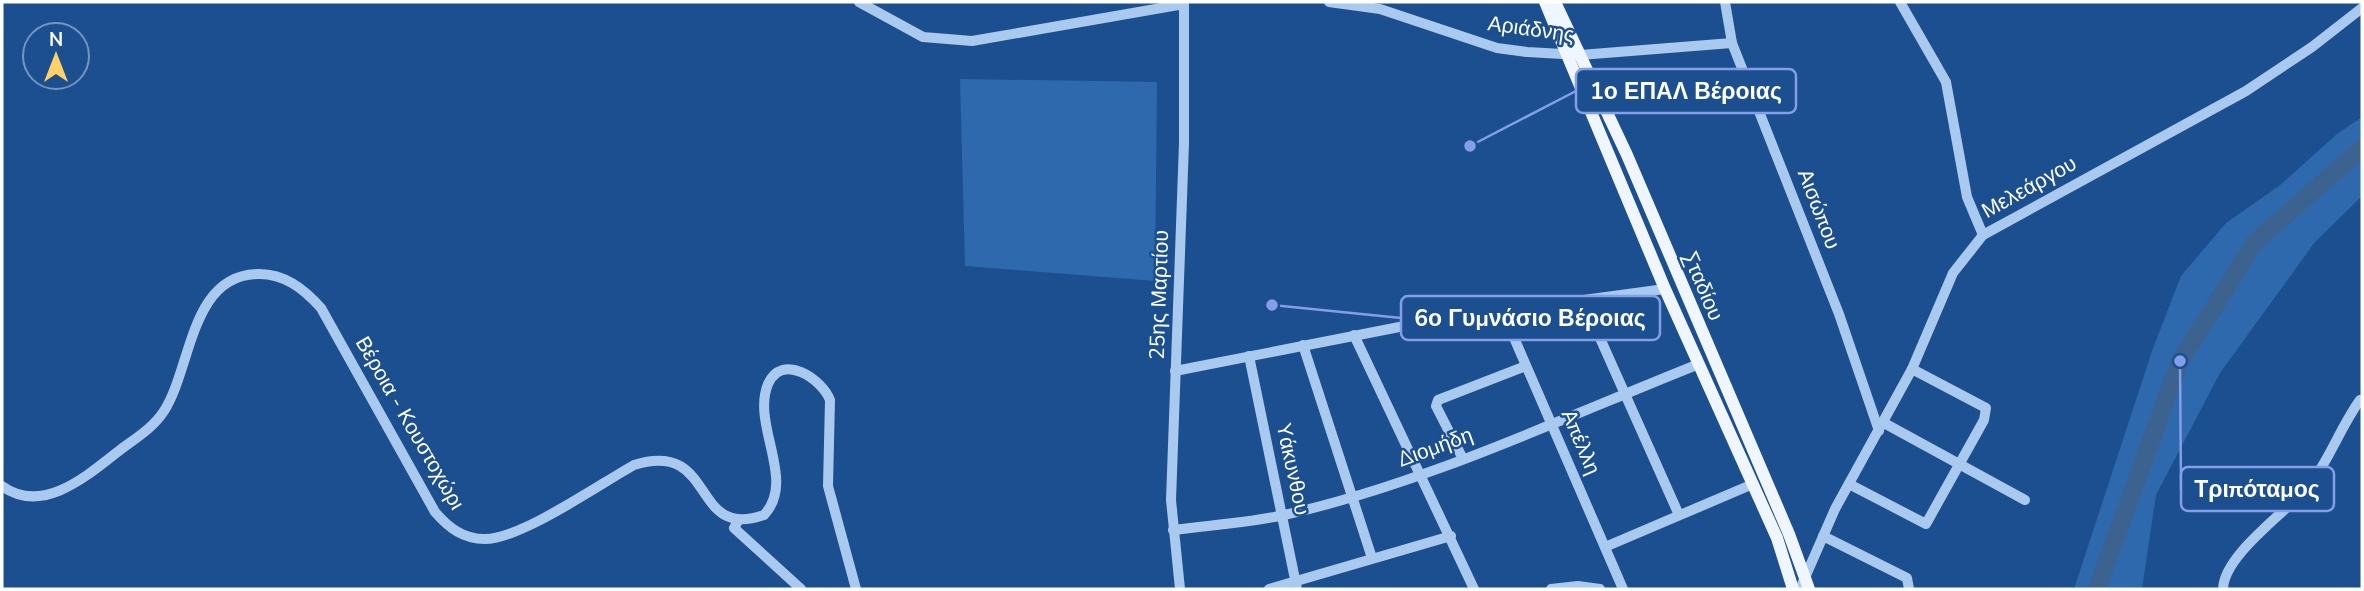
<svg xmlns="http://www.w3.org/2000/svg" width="2364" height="591" font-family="'Nunito Sans',sans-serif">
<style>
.green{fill:#2e69ad}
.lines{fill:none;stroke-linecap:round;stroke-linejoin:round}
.river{stroke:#3c6290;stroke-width:18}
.minor{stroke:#a9c9ee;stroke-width:10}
.major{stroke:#f0f6ff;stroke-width:12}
.labels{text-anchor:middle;stroke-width:5;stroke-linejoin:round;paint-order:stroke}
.street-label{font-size:21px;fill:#fff;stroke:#1b4f8f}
.leader{fill:none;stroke:#839eea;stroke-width:2.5}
.callout-dot{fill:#839eea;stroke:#1b4f8f;stroke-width:2.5}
.callout{fill:#1b4f8f;stroke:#839eea;stroke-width:2.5}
.callout-label{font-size:23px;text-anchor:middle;font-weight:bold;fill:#fff}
</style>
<rect width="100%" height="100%" fill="#1b4f8f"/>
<!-- green -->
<g class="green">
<polygon points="960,79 1157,82 1155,281 965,266"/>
<polygon points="2362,117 2362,196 2315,242 2220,373 2156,495 2142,589 2074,589 2153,348 2181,276 2226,223 2279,186 2337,134"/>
</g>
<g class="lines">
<!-- river -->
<polyline class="river" points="2097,589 2180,361 2255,242 2362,148"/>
<!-- minor -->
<g class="minor">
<polyline points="859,2 923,37 972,41 1184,4"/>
<polyline points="1329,2 1380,9 1497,48 1527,52 1580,55 1732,43"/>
<polyline points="1725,2 1732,43 1839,314 1879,431"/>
<polyline points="1900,2 1946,82 1967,197 1983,235"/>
<polyline points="1583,300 1679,515"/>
<polyline points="1502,310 1623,589"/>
<polyline points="1354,335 1474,589"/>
<polyline points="1303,345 1372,558"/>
<polyline points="1249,356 1297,589"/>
<polyline points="1175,371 1435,320 1665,289"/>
<polyline points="1884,423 2025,500"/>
<polyline points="1462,457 1436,406 1438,400 1526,366"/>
<polyline points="1849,484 1926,524 1984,420 1986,408 1912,369"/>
<path d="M2 486C43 516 89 474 120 450 136 438 153 428 164 411 192 367 190 276 257 274 284 273 304 289 321 308L435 512C449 528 463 539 485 539 521 539 600 484 634 465 718 439 689 541 764 515 797 480 751 425 768 384 782 352 822 379 830 400L828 486 856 589"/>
<polyline points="738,521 734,528 801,589"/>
<path d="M1173 530C1210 525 1248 523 1284 515 1424 484 1565 417 1699 364"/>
<polyline points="1823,536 1907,578 1909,589"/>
<polyline points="1605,547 1753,484"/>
<polyline points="1180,589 1171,500 1184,143 1184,2"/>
<polyline points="1269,589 1451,536"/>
<polyline points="1551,589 1578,586 1600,589"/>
<polyline points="1800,589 1835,509 1912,369 1953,273 1983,235 2246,91 2312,47 2362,8"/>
<path d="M2223 589C2224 556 2282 515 2304 491 2328 465 2339 429 2360 400"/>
</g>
<!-- major -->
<g class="major">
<polyline points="1545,2 1665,289 1777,538 1793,589"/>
<polyline points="1555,2 1627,155 1789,534 1809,589"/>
</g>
</g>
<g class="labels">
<!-- street labels -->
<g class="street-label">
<text transform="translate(1531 29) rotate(8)" y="7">Αριάδνης</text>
<text transform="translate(2029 187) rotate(-29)" y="7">Μελεάργου</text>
<text transform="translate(1819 209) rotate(69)" y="7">Αισώπου</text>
<text transform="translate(1703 286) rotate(67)" y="7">Σταδίου</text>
<text transform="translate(1159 295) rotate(-88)" y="7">25ης Μαρτίου</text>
<text transform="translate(410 423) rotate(60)" y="7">Βέροια - Κουστοχώρι</text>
<text transform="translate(1581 442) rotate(67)" y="7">Απέλλη</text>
<text transform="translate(1435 447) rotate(-20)" y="7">Διομήδη</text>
<text transform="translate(1293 469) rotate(78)" y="7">Υάκυνθου</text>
</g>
</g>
<!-- callouts -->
<path class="leader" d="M1470 146L1576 91M1272 305L1401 318M2180 361L2181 489"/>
<g class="callout-dot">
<circle cx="1470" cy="146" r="7"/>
<circle cx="1272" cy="305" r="7"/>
<circle cx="2180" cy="361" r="7"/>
</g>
<g class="callout">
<rect x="1576" y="69" width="220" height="44" rx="7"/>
<rect x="1401" y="296" width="259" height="44" rx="7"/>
<rect x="2181" y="467" width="153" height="44" rx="7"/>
</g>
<g class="callout-label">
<text x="1686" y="99">1ο ΕΠΑΛ Βέροιας</text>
<text x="1530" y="326">6ο Γυμνάσιο Βέροιας</text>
<text x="2257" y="497">Τριπόταμος</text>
</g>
<!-- border -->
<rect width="2364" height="591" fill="none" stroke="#ffffff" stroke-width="7"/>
<!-- north arrow -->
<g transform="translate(56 56)"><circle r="33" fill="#1b4f8f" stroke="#7695bc" stroke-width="2"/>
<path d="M0-5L12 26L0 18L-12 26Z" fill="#ffd166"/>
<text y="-10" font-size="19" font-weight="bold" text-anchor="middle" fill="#ffffff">N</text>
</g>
</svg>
